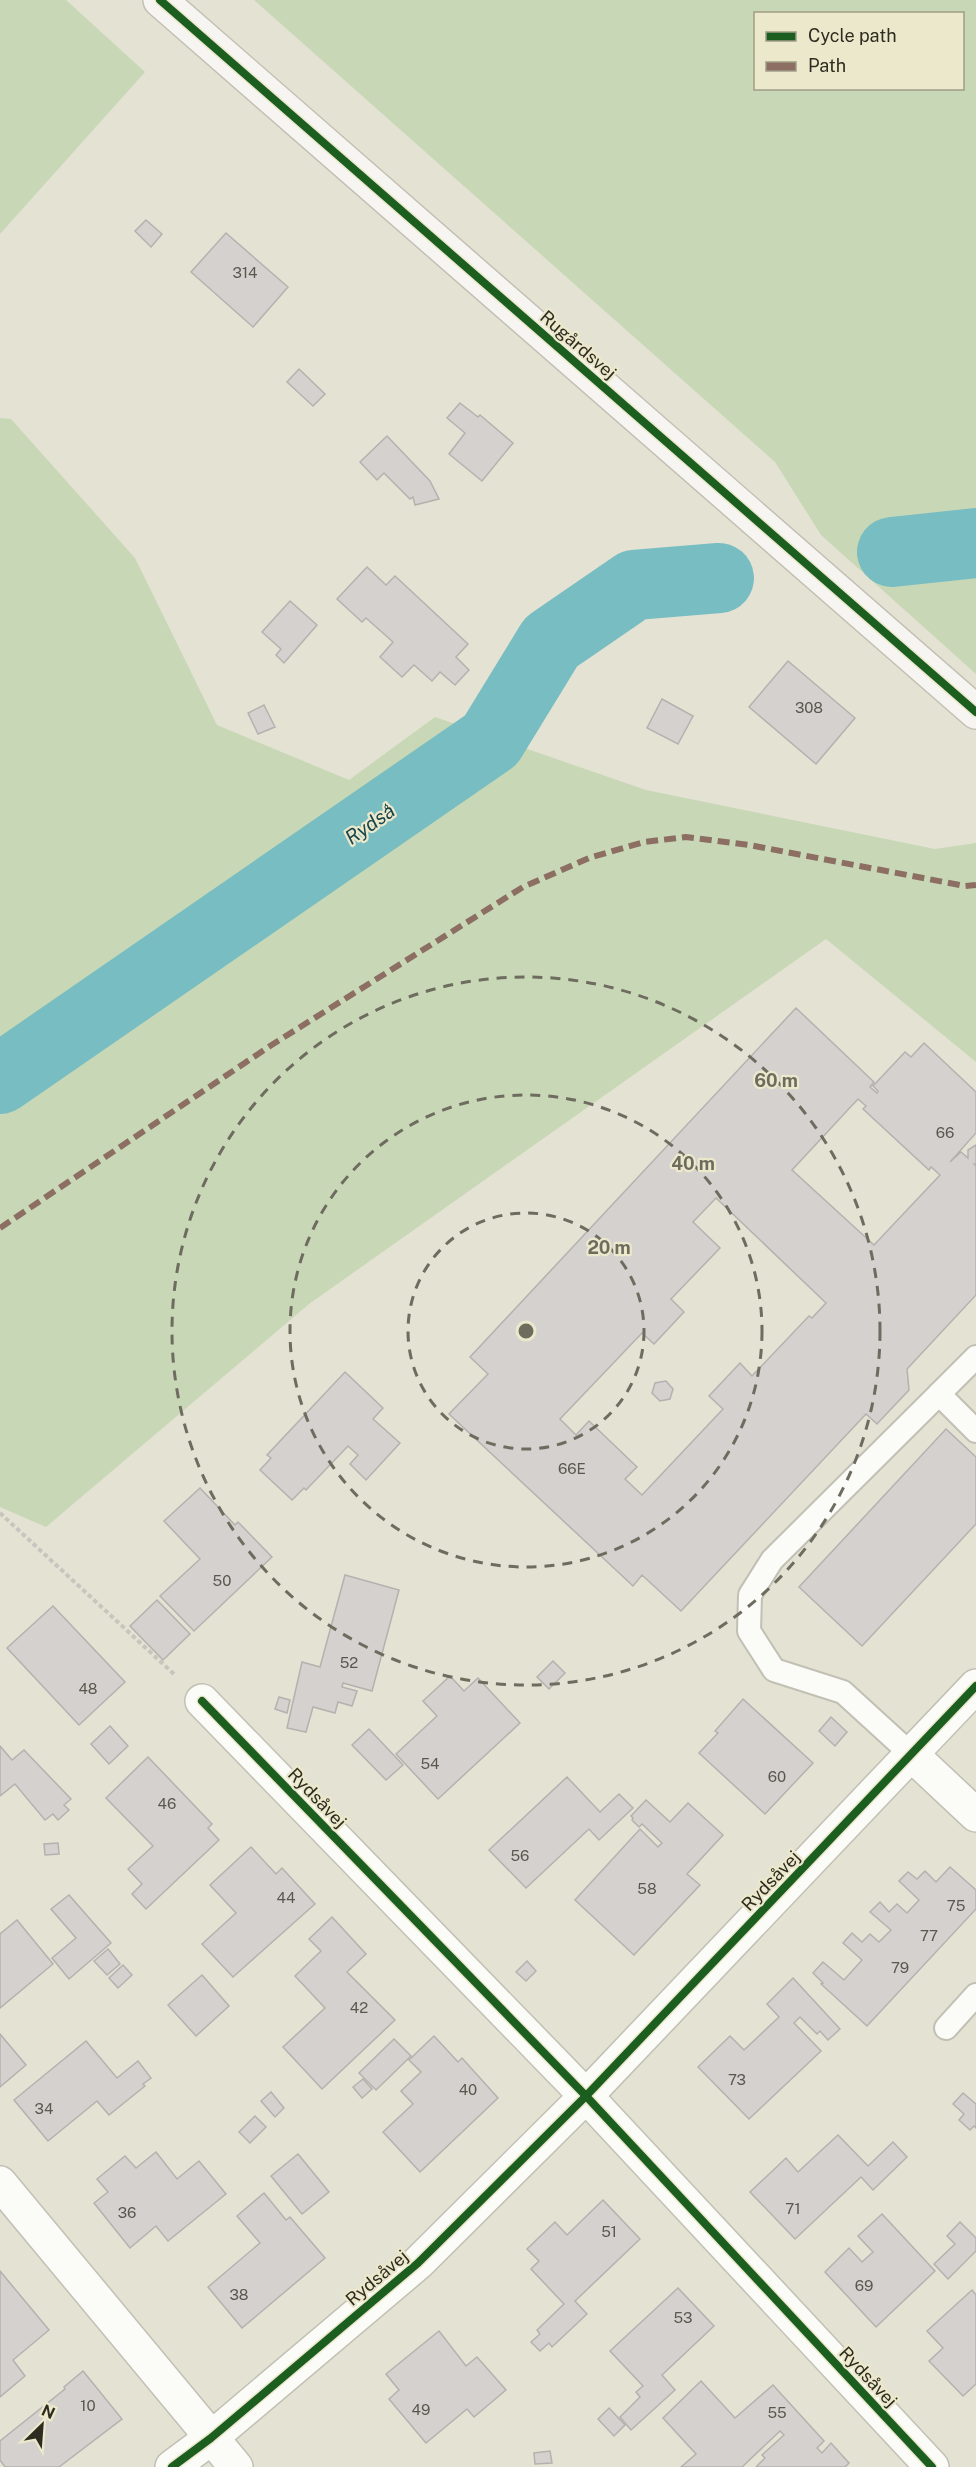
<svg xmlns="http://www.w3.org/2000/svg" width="976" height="2467" font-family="'Public Sans',sans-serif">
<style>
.green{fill:#c8d8b6;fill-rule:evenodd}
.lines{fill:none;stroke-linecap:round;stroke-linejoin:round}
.river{stroke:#77bdc2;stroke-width:70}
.building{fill:#d4d1cf;stroke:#b4b1af;stroke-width:1.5;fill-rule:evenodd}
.service-casing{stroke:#c2c0b4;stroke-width:26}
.minor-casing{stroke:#c2c0b4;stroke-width:36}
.secondary-casing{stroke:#c2c0b4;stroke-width:36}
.path{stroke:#c6c5be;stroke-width:4;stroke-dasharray:4.5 3;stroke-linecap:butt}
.service{stroke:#fbfbf8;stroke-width:22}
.minor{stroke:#fbfbf8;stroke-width:33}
.secondary{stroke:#f7f5f2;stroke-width:33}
.quiet{stroke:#8d6e63;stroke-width:6;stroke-dasharray:12 6;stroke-linecap:butt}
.cycleway-casing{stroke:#ece8cb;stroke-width:11}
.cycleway{stroke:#1b5e20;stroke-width:8}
.ring{fill:none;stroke:#6e6c5f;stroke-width:3;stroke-dasharray:10 8}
.labels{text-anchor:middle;stroke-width:4.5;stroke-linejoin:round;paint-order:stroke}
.number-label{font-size:15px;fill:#59574e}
.street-label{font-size:18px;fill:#2e2c21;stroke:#ece8cb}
.water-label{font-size:20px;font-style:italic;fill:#18464c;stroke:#ece8cb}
.centre{fill:#6e6c5f;stroke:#ece8cb;stroke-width:3}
.ring-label{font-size:18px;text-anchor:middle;font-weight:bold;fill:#6e6c5f;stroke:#ece8cb;stroke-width:4.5;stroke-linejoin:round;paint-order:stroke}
</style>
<rect width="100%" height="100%" fill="#e4e2d3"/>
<!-- green -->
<g class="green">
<polygon points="0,0 66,0 145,72 0,234"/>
<path d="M254 0H976V674L821 535 775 462ZM756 14H962V88H756Z"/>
<polygon points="0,418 11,419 135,558 217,725 349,780 435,717 646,790 935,849 976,843 976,1062 826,939 309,1304 46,1527 0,1507"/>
</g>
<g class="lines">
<!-- river -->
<g class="river">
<polyline points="892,552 976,543"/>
<polyline points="0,1079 491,740 551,642 634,585 719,578"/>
</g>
</g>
<!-- building -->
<g class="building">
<polygon points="146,220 162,234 151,247 135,231"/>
<polygon points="226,233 288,287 253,327 191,272"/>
<polygon points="299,369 325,394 313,406 287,382"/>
<polygon points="460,403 478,417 480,415 513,443 482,481 449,454 465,433 447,418"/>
<polygon points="387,436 430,481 439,499 415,505 413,497 410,499 384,473 377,480 360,462"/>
<polygon points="367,567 386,585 395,576 468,644 456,657 469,670 455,685 440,672 432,681 414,665 402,677 380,657 393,642 366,618 362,622 337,599"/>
<polygon points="290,601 317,625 284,663 276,655 281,649 262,632"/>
<polygon points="788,661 855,718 816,764 749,707"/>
<polygon points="662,699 693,716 678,744 647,728"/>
<polygon points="264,705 275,727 258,734 248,713"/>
<path d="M796 1008 874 1082 870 1087 877 1093 878 1091 873 1086 905 1052 911 1057 924 1043 976 1092V1133L950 1162 961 1152 968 1158V1150L976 1145V1164H974L976 1166V1295L907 1369 909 1390 877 1424 866 1414 681 1611 642 1575 633 1586 449 1414 488 1374 470 1357ZM858 1099 866 1106 863 1109 929 1170 931 1167 940 1175 874 1245 792 1170ZM716 1198 826 1303 812 1318 809 1316 752 1376 740 1363 709 1396 723 1409 642 1495 625 1479 637 1467 589 1421 576 1435 560 1419 642 1333 654 1344 684 1312 671 1299 720 1248 693 1222Z"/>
<polygon points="345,1372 383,1408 373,1419 400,1443 366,1480 350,1464 358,1455 348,1446 306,1490 304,1488 292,1500 260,1470 271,1458 267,1455"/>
<polygon points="666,1381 673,1389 670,1399 660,1401 652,1393 655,1383"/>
<polygon points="946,1429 976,1457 976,1524 862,1646 799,1587"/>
<polygon points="200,1488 235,1525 238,1522 272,1557 194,1631 160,1596 200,1559 164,1521"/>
<polygon points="345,1575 399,1590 372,1691 343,1683 342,1687 357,1691 352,1706 338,1702 335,1713 313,1707 306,1732 287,1728 302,1662 320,1667"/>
<polygon points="157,1600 190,1634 163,1660 130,1626"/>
<polygon points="53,1606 125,1682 79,1725 7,1648"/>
<polygon points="553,1661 565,1673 549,1689 537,1677"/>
<polygon points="450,1676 464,1691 478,1678 520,1723 438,1799 396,1754 437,1716 423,1701"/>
<polygon points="279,1697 290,1700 287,1713 275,1709"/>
<polygon points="743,1699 813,1763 765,1814 699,1753 718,1733 715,1731"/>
<polygon points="831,1717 847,1732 835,1746 819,1731"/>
<polygon points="110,1726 128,1746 109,1764 91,1744"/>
<polygon points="369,1729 403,1765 386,1780 352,1745"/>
<polygon points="0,1746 12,1760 24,1750 71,1799 64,1805 69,1810 58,1820 53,1814 45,1820 15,1784 0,1796"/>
<polygon points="148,1757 212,1824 208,1828 219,1840 146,1909 132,1894 142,1884 128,1869 153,1846 106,1798"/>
<polygon points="567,1777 600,1812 619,1794 633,1808 599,1840 589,1829 526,1888 489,1850"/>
<polygon points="646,1800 670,1822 688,1803 723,1835 687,1874 700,1885 634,1955 575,1900 640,1829 658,1847 662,1843 642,1824 639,1827 632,1820 633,1818 631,1816"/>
<polygon points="58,1843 59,1854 45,1855 44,1844"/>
<polygon points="251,1847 276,1874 282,1868 315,1904 233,1977 202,1944 236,1913 210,1885"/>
<polygon points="950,1867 976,1890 976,1909 867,2026 821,1984 823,1983 813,1973 823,1962 844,1980 862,1960 843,1943 852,1933 862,1942 870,1934 879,1942 891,1930 870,1912 880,1902 889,1912 897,1904 907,1913 919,1900 899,1881 908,1872 917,1879 925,1871 936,1882"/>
<polygon points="69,1895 111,1943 69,1979 52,1958 76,1938 51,1909"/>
<polygon points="332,1917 366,1954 347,1972 395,2020 322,2089 283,2047 325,2008 295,1976 321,1951 309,1939"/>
<polygon points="17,1920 53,1964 0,2008 0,1934"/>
<polygon points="108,1949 120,1964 107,1975 94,1961"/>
<polygon points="527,1961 536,1971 526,1981 516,1972"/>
<polygon points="123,1965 132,1975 118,1988 109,1978"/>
<polygon points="202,1975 229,2006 196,2036 168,2005"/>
<polygon points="793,1978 840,2029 828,2040 820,2031 817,2034 800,2017 794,2023 821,2051 749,2119 698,2067 730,2036 744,2050 779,2017 767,2004"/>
<polygon points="0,2034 26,2065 0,2087"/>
<polygon points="434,2036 458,2062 462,2058 498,2098 420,2172 383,2132 413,2104 401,2091 421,2072 409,2060"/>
<polygon points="394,2039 411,2056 376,2090 359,2073"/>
<polygon points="86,2041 117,2078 138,2061 151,2078 143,2084 145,2086 109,2115 97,2101 48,2141 14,2100"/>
<polygon points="363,2079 372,2089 362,2098 353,2087"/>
<polygon points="271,2092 284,2108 275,2117 261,2101"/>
<polygon points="963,2093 976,2104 976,2128 974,2126 970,2130 959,2120 964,2114 953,2104"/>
<polygon points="255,2116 266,2127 250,2143 239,2132"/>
<polygon points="838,2135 868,2166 893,2142 907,2157 873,2190 861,2177 795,2239 750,2192 786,2158 798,2172"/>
<polygon points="156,2152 177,2179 199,2161 226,2194 168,2241 156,2226 130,2248 94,2203 108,2192 97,2179 125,2156 136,2168"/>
<polygon points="298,2154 329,2192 302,2214 271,2176"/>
<polygon points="264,2193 286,2220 290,2217 325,2258 242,2328 208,2287 260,2243 237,2216"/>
<polygon points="603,2200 640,2239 575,2301 587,2314 552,2347 549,2343 540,2351 531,2342 540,2334 537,2330 564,2304 531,2269 539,2261 527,2249 555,2222 567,2235"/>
<polygon points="882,2214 935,2271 876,2327 825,2272 849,2248 862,2262 873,2252 858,2236"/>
<polygon points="960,2222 976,2238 976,2251 948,2279 934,2264 955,2244 947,2236"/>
<polygon points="0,2271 49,2330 13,2360 25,2376 0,2397"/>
<polygon points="678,2288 714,2326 662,2375 675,2390 631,2430 620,2417 640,2397 636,2392 643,2386 610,2351"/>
<polygon points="972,2290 976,2295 976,2384 963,2396 929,2361 943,2348 927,2331"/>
<polygon points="439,2331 466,2366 477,2357 506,2390 474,2417 467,2409 426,2443 389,2399 399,2390 386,2374"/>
<polygon points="83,2371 122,2419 59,2467 5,2467 0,2460 0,2441 65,2389 64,2387"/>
<polygon points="701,2381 735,2418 773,2385 824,2441 817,2448 822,2453 831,2443 849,2463 845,2467 756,2467 765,2458 762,2455 784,2435 780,2431 742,2467 681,2467 696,2454 663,2418"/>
<polygon points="609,2408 625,2425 614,2436 598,2419"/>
<polygon points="550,2451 552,2463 535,2464 534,2453"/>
</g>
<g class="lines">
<!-- service casing -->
<g class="service-casing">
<g id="service">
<polyline points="976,1357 939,1394 976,1431"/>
<polyline points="912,1755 843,1692 774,1670 749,1631 750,1595 772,1560 939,1394"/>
<polyline points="946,2028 976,1995"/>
</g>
</g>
<!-- minor casing -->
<g class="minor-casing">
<g id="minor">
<polyline points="202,1701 586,2096 932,2467"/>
<polyline points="912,1755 976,1815"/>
<polyline points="0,2183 236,2467"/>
<polyline points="172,2467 211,2438 418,2263 586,2096 976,1686"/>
</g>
</g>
<!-- secondary casing -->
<g class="secondary-casing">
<polyline id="secondary" points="160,0 976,712"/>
</g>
<!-- path -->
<polyline class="path" points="0,1513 175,1675"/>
<!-- service -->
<use href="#service" class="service"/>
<!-- minor -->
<use href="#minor" class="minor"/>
<!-- secondary -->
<use href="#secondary" class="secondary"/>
<!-- quiet -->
<polyline class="quiet" points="0,1228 270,1046 523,887 589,858 644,842 686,837 749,845 965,886 976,885"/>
<!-- cycleway casing -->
<g class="cycleway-casing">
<g id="cycleway">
<polyline points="160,0 976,712"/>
<polyline points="202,1701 586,2096 932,2467"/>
<polyline points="172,2467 211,2438 418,2263 586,2096 976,1686"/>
</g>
</g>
<!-- cycleway -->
<use href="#cycleway" class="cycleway"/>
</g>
<!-- distance rings -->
<g class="ring">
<circle cx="526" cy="1331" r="118"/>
<circle cx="526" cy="1331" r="236"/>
<circle cx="526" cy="1331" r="354"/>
</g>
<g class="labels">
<!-- number labels -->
<g class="number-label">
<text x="245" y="278">314</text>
<text x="809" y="713">308</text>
<text x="945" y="1138">66</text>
<text x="572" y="1474">66E</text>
<text x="222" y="1586">50</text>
<text x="349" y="1668">52</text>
<text x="88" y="1694">48</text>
<text x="430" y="1769">54</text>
<text x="777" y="1782">60</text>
<text x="167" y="1809">46</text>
<text x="520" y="1861">56</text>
<text x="647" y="1894">58</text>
<text x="286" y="1903">44</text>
<text x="956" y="1911">75</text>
<text x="929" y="1941">77</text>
<text x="900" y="1973">79</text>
<text x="359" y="2013">42</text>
<text x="737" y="2085">73</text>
<text x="468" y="2095">40</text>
<text x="44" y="2114">34</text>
<text x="793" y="2214">71</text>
<text x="127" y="2218">36</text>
<text x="609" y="2237">51</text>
<text x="864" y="2291">69</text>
<text x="239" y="2300">38</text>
<text x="683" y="2323">53</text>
<text x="88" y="2411">10</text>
<text x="421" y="2415">49</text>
<text x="777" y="2418">55</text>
</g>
<!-- street labels -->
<g class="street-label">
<text transform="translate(578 345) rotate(41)" y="6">Rugårdsvej</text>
<text transform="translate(317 1798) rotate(46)" y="6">Rydsåvej</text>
<text transform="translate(771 1881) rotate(-46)" y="6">Rydsåvej</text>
<text transform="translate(377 2278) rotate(-40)" y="6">Rydsåvej</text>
<text transform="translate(868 2377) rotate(47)" y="6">Rydsåvej</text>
</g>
<!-- water labels -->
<g class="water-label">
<text transform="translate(370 824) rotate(-35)" y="7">Rydså</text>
</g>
</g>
<circle cx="526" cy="1331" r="9" class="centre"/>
<g class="ring-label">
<text x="776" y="1087">60 m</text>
<text x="693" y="1170">40 m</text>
<text x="609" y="1254">20 m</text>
</g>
<!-- legend -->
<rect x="754" y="12" width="210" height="78" fill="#ece8cb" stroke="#a09d87" stroke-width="1.5"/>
<rect x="766" y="32" width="30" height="9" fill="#1b5e20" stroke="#a09d87" stroke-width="1.5"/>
<text x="808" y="42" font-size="18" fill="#2e2c21">Cycle path</text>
<rect x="766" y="62" width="30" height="9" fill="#8d6e63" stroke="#a09d87" stroke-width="1.5"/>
<text x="808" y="72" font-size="18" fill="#2e2c21">Path</text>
<!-- north arrow -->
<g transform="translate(42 2425) rotate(25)" stroke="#ece8cb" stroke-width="4.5" paint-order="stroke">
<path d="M0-4.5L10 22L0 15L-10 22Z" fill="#2e2c21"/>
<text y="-9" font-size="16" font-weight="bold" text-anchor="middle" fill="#2e2c21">N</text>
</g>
</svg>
